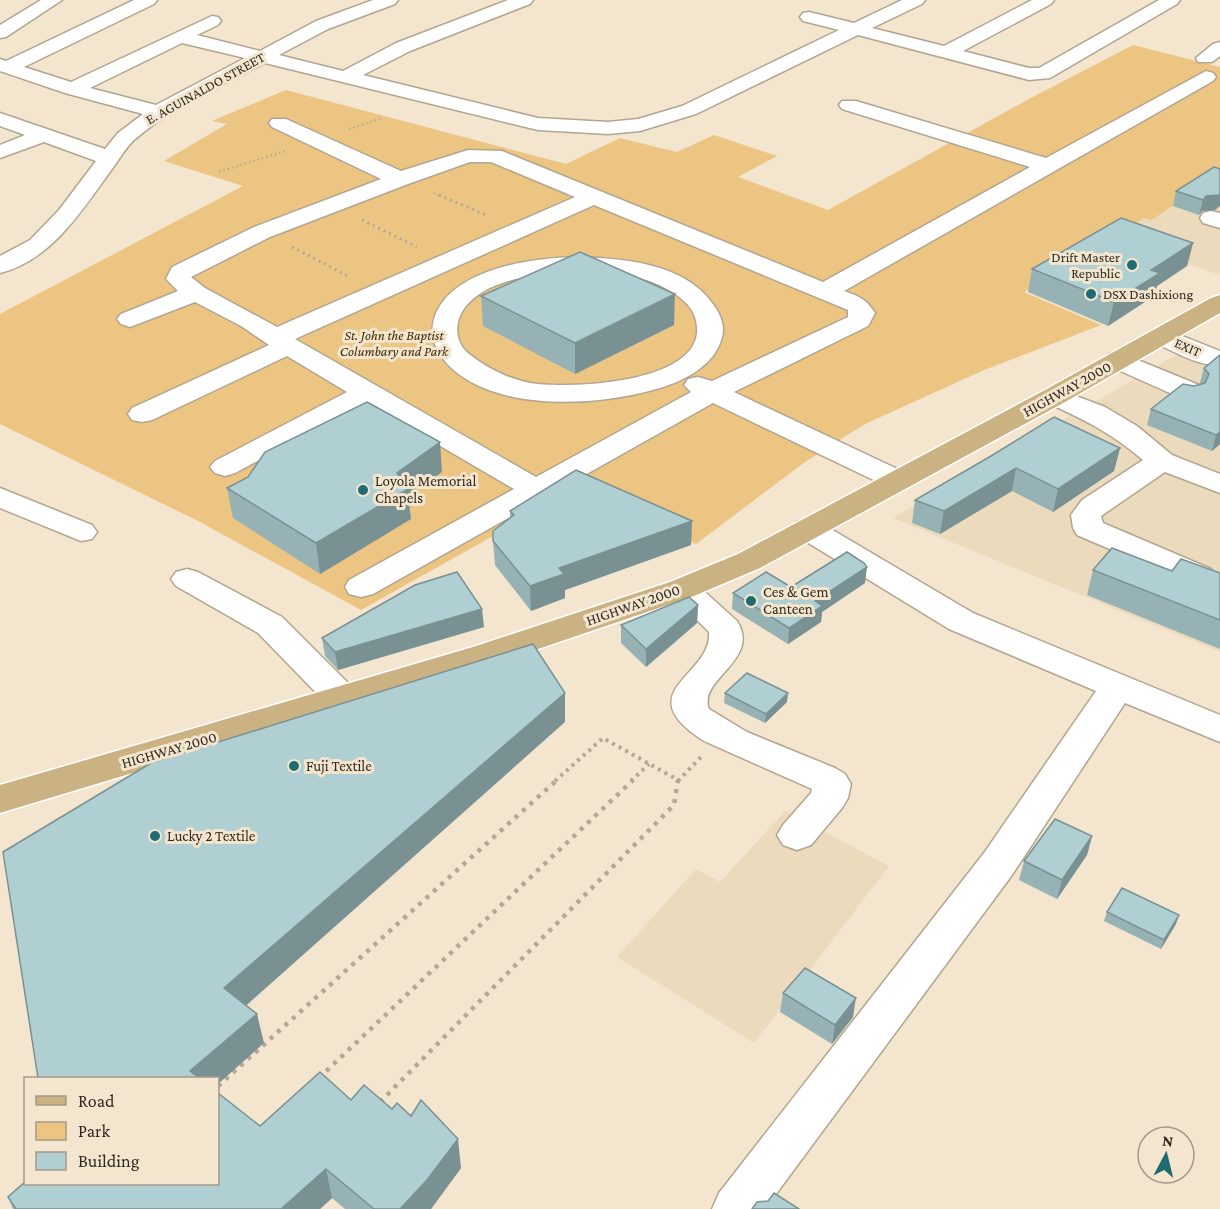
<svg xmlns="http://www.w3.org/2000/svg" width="1220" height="1209" font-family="'Crimson Pro',serif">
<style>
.built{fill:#ebdabc}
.green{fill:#ecc582}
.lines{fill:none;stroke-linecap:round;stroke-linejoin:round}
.minor-casing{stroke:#b2a58f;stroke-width:3}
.major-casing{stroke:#fff;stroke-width:3}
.path-far3{stroke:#b3a896;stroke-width:2;stroke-dasharray:1.5 3;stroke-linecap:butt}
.path-far2{stroke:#b3a896;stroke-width:3;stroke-dasharray:2 4;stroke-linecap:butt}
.path-far1{stroke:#b3a896;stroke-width:4;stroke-dasharray:3 4.5;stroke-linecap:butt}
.path{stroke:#b3a896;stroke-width:4.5;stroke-dasharray:4 6;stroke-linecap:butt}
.minor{fill:#fff;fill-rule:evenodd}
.major{fill:#cab283;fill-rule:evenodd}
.wall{fill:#96b2b5}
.shaded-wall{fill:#7a9193}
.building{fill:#afcfd2;stroke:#7a9193;stroke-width:1.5}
.poi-dot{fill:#1f6b72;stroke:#f3e5ce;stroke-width:2}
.labels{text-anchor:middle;stroke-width:6;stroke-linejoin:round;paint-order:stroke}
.far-street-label{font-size:14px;fill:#302a22;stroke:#f3e5ce}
.far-poi-label{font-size:14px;fill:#302a22;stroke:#f3e5ce;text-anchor:end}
.far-park-label{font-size:14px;font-style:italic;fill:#3f2c05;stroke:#f3e5ce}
.street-label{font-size:15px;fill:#302a22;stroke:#f3e5ce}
.poi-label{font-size:15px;fill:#302a22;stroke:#f3e5ce;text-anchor:start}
</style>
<rect width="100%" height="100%" fill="#f3e5ce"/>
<!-- built -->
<g class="built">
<polygon points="1210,181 1220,184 1220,275 1112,238 1144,218"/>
<polygon points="1176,355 1220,372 1220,652 893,518"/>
<polygon points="785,811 889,866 754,1043 617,957 696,869 720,882"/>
</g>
<!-- green -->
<polygon class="green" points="1133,45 1220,67 1220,172 1152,220 1144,218 1024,292 1101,325 984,370 865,424 805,462 696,544 575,490 361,610 198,521 0,424 0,314 243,186 164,161 227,124 212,121 286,90 566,164 620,138 677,152 714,135 777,156 738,177 828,210 1029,99"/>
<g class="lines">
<!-- minor casing -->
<g class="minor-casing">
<g id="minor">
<polygon points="41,0 62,0 6,37 0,38 0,25"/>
<path d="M134 0H157L154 4 24 67 71 82 212 16 218 17 221 21 218 25 197 35 260 51 316 21 373 0H398L395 4 328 29 279 55 343 71 396 43 508 0H533L530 4 410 51 363 75 538 118 608 122 638 119 682 106 839 30 803 21 800 17 803 13 809 12 854 23 902 0H925L922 4 872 28 944 46 1032 0H1054L1051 4 963 51 1029 68H1039L1159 0H1180L1177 4 1050 78 1029 80 858 35 696 114 640 131 608 134 538 130 265 63C221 86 172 107 134 140 125 148 119 160 112 169 82 210 52 260 0 273V256L30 240 59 210 96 161 44 142 0 158V145L25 135 0 126V113L105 149 118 133 143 114 65 93 0 71V59L6 61ZM182 43 245 58 156 105 90 88Z"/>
<polygon points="1220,42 1220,56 1212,62 1198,62 1196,58 1213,44"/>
<path d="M1206 71 1213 73 1216 77 1213 81 844 291C860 297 865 298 875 313L868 326 734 392 908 474 912 480 908 486 897 489 886 486 713 403 373 594 361 597 349 594 345 587 349 580 514 489 367 403 235 473 225 476 215 473 210 467 215 461 347 392 287 356 152 420 142 422 132 420 128 414 132 408 269 345 241 326 195 302 130 327 121 324 117 319 121 314 178 291 166 279 172 267 254 227 381 179 272 127 269 123 272 119H286L401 171 468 150 502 151 823 282 1030 167 842 109 839 105 842 101H856L1046 158ZM470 162H491L575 197 277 327 205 288 191 277 270 237 408 184ZM594 205 848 310V317L712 381 698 377 688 379 684 385 691 392 536 477 295 339Z"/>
<polygon points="1211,211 1220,213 1220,228 1203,223 1200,218 1203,213"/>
<path d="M575 257C623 258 687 263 715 307 721 316 725 327 722 337 715 367 680 383 653 390 598 405 516 410 466 379 418 349 423 303 473 278 504 263 541 258 575 257ZM558 272C600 271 651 271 684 301 693 309 698 320 697 333 692 384 568 389 530 383 507 378 488 369 469 354 455 343 454 324 463 310 483 281 527 276 558 272Z"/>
<path d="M1162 328 1220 351V364C1202 369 1170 349 1153 342L1149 336 1153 330Z"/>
<polygon points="1118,352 1199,385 1203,391 1199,397 1189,399 1179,397 1109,366 1105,360 1109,354"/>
<path d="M1055 388 1105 407 1137 426 1172 455 1220 474V493L1165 472 1101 516 1103 523 1211 569 1216 576 1211 583 1200 586 1189 583 1077 535 1073 528 1071 515 1082 500 1143 460C1113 434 1082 418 1045 402L1041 396 1045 390Z"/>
<polygon points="0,488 92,525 97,532 92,539 81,541 0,508"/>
<polygon points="808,520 819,522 973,613 1220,715 1220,742 1125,703 1012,875 765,1209 712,1209 719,1193 984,853 1096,691 949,629 797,536 792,529 797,522"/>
<polygon points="187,569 198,572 282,617 356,691 361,699 356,707 343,711 330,707 258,633 176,586 171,579 176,572"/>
<path d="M682 579 694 582 737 621C762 660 697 679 709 709L747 732 835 768 845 774 851 784 848 798 842 808 811 845 797 850 783 845 777 835 783 825 811 793 812 789 704 741C626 691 713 676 709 632L666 589 670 582Z"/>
</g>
</g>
<!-- major casing -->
<g class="major-casing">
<polygon id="major" points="1220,295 1220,313 1065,402 760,568 694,596 497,663 0,813 0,785 473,647 670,582 738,554 1045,390 1211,298"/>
</g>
<!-- path-far3 -->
<g class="path-far3">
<polyline points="349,129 382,118"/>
<polyline points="219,172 285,151"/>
<polyline points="434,193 442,197"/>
</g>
<!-- path-far2 -->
<g class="path-far2">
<polyline points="439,195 488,216"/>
<polyline points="362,220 417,247"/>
<polyline points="292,247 350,277"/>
</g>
<!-- path-far1 -->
<g class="path-far1">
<polyline points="555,781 603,738 678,780"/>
<polyline points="631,781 649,764"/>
<polyline points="678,781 701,757"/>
</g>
<!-- path -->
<g class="path">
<polyline points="319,1078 633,780"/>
<polyline points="218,1086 557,780"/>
<polyline points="380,1102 674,805 678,780"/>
</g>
<!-- minor -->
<use href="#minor" class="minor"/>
<!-- major -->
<use href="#major" class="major"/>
</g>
<!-- wall -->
<g class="wall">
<polygon points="1214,167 1215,210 1202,211 1199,215 1173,206 1176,191"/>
<polygon points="1193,243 1187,266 1157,286 1154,296 1108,326 1028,292 1032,269"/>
<polygon points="481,296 674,325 575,374 483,326"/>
<polygon points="1220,355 1220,444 1212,451 1147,425 1151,409 1201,384 1200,383 1204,368"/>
<polygon points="1120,448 1114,471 1053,512 1012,491 940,534 912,523 915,500 991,456"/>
<polygon points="442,472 408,496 411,519 320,574 233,518 227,488"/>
<polygon points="510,511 692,521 691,545 565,590 565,598 531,611 495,565 493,541 510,518"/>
<polygon points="1093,570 1172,571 1220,573 1220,649 1087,595"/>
<polygon points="865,583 822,612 821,622 788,644 732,609 733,593 791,587"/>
<polygon points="698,605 697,623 646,667 621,643 621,625"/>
<polygon points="484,627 338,670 325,656 322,638"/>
<polygon points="725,693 787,702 765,723 724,703"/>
<polygon points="1092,836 1087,855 1057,899 1019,880 1024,861"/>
<polygon points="1107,912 1176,924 1161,949 1104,921"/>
<polygon points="783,993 853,1017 832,1044 780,1012"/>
<polygon points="351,1100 392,1109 461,1168 431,1209 345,1209 332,1198 320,1209 13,1209 8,1197 260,1126"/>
</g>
<!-- shaded-wall -->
<g class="shaded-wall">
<polygon points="1220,194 1220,206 1215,210 1202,211 1199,215 1203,200 1206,196"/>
<polygon points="1193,243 1187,266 1157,286 1154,296 1108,326 1114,302 1151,270"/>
<polygon points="675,294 674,325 575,374 575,343"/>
<polygon points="1220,432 1220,444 1212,451 1216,435"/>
<polygon points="440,442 442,472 408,496 411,519 320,574 316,543 397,473"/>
<polygon points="1120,448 1114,471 1053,512 1058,489"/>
<polygon points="1016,468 1012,491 940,534 944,511"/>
<polygon points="692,521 691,545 565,590 565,598 531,611 530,586 559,568"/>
<polygon points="867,567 865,583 822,612 821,622 788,644 789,628 815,601"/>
<polygon points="698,605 697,623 646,667 646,649"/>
<polygon points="482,609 484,627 338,670 335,652"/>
<polygon points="565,693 565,722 232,1018 224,988"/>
<polygon points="788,693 787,702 765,723 766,714"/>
<polygon points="1092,836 1087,855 1057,899 1062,880"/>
<polygon points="1179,915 1176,924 1161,949 1164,940"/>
<polygon points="856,998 853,1017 832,1044 835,1025"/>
<polygon points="257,1014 264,1043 218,1084 218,1078 192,1078 190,1071"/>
<polygon points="458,1139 461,1168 431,1209 400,1209"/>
<polygon points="326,1169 332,1198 320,1209 281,1209"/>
</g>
<!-- building -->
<g class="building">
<polygon points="1214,167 1220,169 1220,194 1219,195 1206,196 1203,200 1176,191"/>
<polygon points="1121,218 1193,243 1151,270 1160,273 1114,302 1032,269"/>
<polygon points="580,252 675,294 575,343 481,296"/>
<polygon points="1220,355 1220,432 1216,435 1151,409 1183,384 1194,386 1205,383 1209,374 1204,368"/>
<polygon points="367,402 440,442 397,473 408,489 316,543 227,488 248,477 265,452"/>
<polygon points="1054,417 1120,448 1058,489 1016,468 944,511 915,500 991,456"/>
<polygon points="576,470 692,521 559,568 564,574 530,586 493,541 493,531 514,515 510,511"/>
<polygon points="1112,548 1172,571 1181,559 1220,573 1220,620 1093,570"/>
<polygon points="847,552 864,563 867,567 815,601 822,606 789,628 733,593 766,572 791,587"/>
<polygon points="457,572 482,609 335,652 322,638 415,585"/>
<polygon points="689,597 698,605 646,649 621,625"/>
<polygon points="533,644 565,693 224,988 257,1014 190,1071 199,1078 38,1078 3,852 151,763"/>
<polygon points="747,673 788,693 766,714 725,693"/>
<polygon points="1055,819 1092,836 1062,880 1024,861"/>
<polygon points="1122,888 1179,915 1164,940 1107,912"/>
<polygon points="805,968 856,998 835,1025 783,993"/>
<polygon points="320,1072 351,1100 364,1085 392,1109 397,1103 411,1116 421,1100 458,1139 427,1180 400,1209 374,1209 326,1169 281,1209 16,1209 8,1197 26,1181 26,1184 218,1184 218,1093 260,1126"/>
<polygon points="774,1193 799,1209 752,1209 757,1202 768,1201"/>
</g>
<!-- markers -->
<g class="poi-dot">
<circle cx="1132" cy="265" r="6"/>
<circle cx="1091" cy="294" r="6"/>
<circle cx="363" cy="490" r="6"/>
<circle cx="751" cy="601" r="6"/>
<circle cx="294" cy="766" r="6"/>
<circle cx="155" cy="836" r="6"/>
</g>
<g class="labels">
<!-- far-street labels -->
<g class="far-street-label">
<text transform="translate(205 88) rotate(-29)" y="5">E. AGUINALDO STREET</text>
<text transform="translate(1188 347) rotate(23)" y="5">EXIT</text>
</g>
<!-- far-poi labels -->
<g class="far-poi-label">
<text x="1120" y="262">Drift Master<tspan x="1120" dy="16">Republic</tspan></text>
<text x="1103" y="299" text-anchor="start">DSX Dashixiong</text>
</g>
<!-- far-park labels -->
<g class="far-park-label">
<text x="394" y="340">St. John the Baptist<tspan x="394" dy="16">Columbary and Park</tspan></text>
</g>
<!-- street labels -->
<g class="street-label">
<text transform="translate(1067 389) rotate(-29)" y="5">HIGHWAY 2000</text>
<text transform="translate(633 605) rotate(-19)" y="5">HIGHWAY 2000</text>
<text transform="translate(169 750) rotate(-16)" y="5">HIGHWAY 2000</text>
</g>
<!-- poi labels -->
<g class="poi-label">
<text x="375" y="486">Loyola Memorial<tspan x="375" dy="17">Chapels</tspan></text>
<text x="763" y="597">Ces &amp; Gem<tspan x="763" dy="17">Canteen</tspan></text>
<text x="306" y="771">Fuji Textile</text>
<text x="167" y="841">Lucky 2 Textile</text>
</g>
</g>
<!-- legend -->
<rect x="24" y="1077" width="195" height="108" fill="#f3e5ce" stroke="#a59a89" stroke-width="1.5"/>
<rect x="36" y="1096" width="30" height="9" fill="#cab283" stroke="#a59a89" stroke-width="1.5"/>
<text x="78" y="1107" font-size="18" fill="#302a22">Road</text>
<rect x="36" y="1122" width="30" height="18" fill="#ecc582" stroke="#a59a89" stroke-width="1.5"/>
<text x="78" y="1137" font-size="18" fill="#302a22">Park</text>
<rect x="36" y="1152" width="30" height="18" fill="#afcfd2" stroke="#a59a89" stroke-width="1.5"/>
<text x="78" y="1167" font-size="18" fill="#302a22">Building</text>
<!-- north arrow -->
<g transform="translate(1166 1155) rotate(7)"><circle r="28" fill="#f3e5ce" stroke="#a59a89" stroke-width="1.5"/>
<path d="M0-4.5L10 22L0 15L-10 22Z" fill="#1f6b72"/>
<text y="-9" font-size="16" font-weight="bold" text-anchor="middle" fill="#302a22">N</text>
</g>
</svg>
